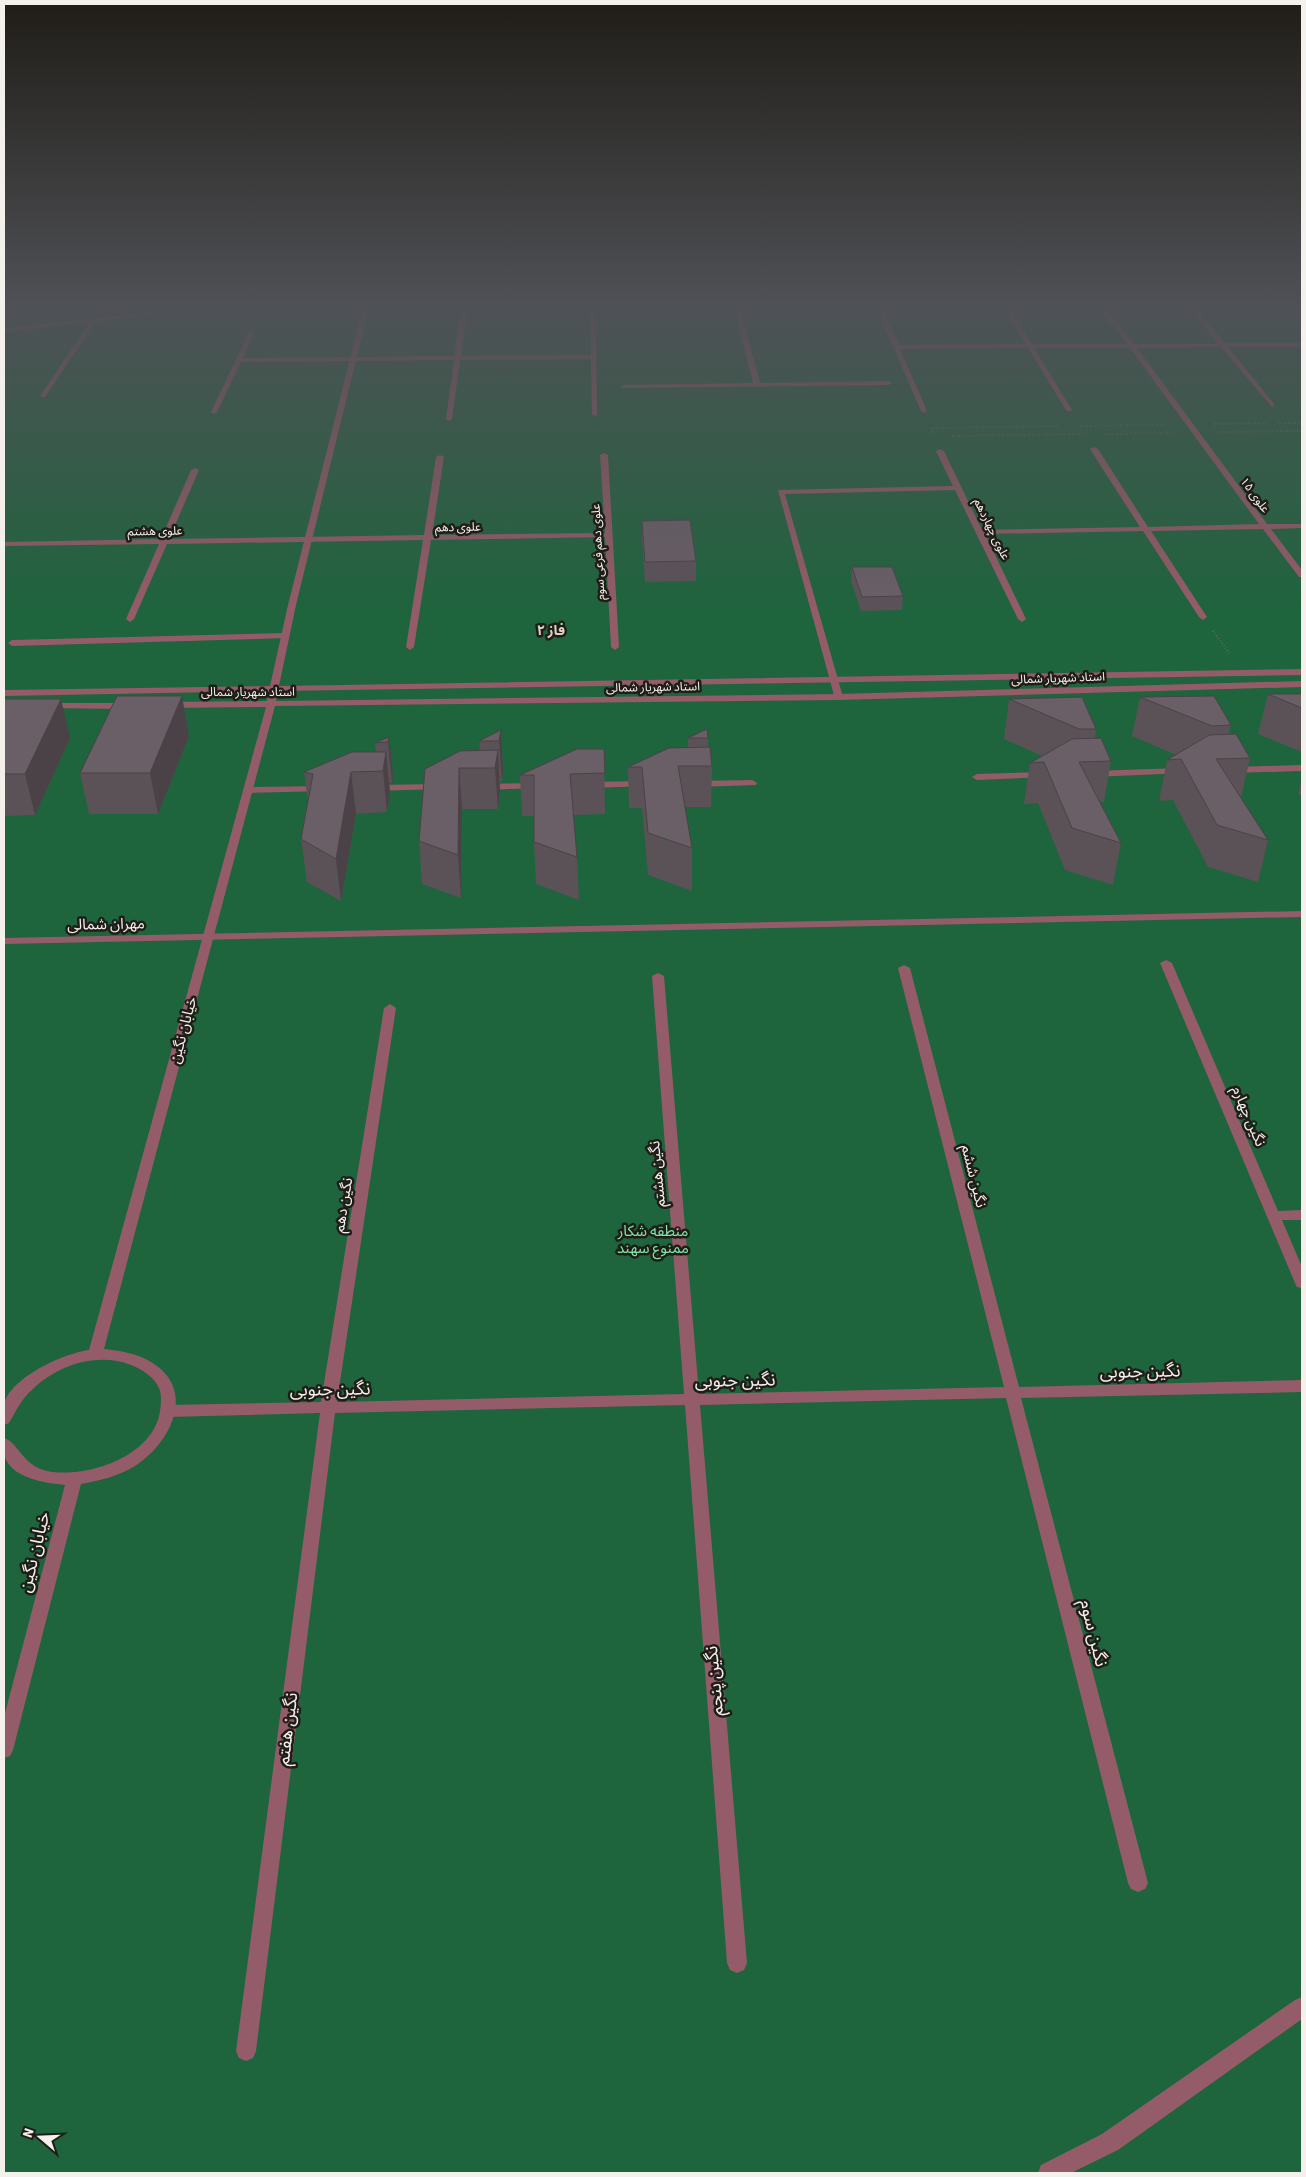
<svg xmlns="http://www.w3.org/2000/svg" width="1306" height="2177" font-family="'Source Sans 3','Noto Sans Arabic',sans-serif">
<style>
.green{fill:#1e643d}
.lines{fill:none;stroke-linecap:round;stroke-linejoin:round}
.path-far1{stroke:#7c766f;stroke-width:2;stroke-dasharray:0.5 2;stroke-linecap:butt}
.path{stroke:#7c766f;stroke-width:2.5;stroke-dasharray:0.5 2.5;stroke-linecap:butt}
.minor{fill:#945c68;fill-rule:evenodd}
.tertiary{fill:#945c68;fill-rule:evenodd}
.wall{fill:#5b5258}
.shaded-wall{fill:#4a4247}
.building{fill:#6a5f66;stroke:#4a4247}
.labels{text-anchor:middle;stroke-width:5;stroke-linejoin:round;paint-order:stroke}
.far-street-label{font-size:12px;fill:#f4f0eb;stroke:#201d19}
.far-neighbourhood-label{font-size:14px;font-weight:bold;fill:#dad2c7;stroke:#201d19}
.street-label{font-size:15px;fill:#f4f0eb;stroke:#201d19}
.park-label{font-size:15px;fill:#7fe8a8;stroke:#201d19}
.near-street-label{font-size:18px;fill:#f4f0eb;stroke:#201d19}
</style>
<rect width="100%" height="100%" fill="#3b352c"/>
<!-- green -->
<rect class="green" x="4" y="307" width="1298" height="1866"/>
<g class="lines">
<!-- path-far1 -->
<g class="path-far1">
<polyline points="1278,423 1302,423"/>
<polyline points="1213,424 1267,423"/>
<polyline points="1080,426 1167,425"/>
<polyline points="1220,432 1302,431"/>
<polyline points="933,434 932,428 1059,426"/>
<polyline points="1105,434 1171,433"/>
<polyline points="952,436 1083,434"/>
</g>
<!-- path -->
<polyline class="path" points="1213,631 1230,654"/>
<!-- minor -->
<g class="minor">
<polygon points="461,307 467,307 461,356 591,355 590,307 596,307 597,416 592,415 591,359 460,360 452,419 449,421 446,419 454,360 241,362 217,412 214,414 211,412 250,330 255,331 243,358 454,356"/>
<polygon points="734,307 740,307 760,383 889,381 892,383 889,385 622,388 621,387 624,385 753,383"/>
<polygon points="876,307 882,307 899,345 1026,344 1003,307 1009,307 1032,344 1127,344 1098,307 1104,307 1134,344 1218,344 1188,307 1194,307 1225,343 1302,343 1302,347 1228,347 1274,404 1274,406 1272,407 1221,347 1137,348 1267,524 1302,524 1302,528 1271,529 1302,570 1302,577 1299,577 1263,529 1151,531 1207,617 1203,620 1199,617 1143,531 985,534 1026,619 1022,622 1018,619 955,490 785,494 843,697 841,699 835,699 778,490 953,486 936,451 940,449 944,451 982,530 1140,527 1090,449 1094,447 1098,449 1148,527 1259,524 1130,348 1034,348 1072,410 1069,412 1066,410 1028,348 900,349 927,411 924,413 921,411"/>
<polygon points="91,320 96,321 45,397 41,397 40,396"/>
<polygon points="604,453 608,455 619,647 615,650 611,647 605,537 431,540 414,647 410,650 406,647 423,540 167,544 134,619 130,622 126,619 159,544 4,546 4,542 161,539 191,470 195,468 199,470 169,539 424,535 436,457 440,455 444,457 432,535 605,533 600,455"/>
<polygon points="284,633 288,636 287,638 12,646 8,643 12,640"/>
<polygon points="1302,765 1302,771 1232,773 1227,770 1232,767"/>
<polygon points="1182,768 1185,769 1185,773 1092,777 1087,774 1092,771"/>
<polygon points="1045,772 1050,775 1048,777 977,780 972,777 977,774"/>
<polygon points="752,780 757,783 756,785 696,787 691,784 696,781"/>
<polygon points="646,781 651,784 650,786 588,788 583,785 588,782"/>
<polygon points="536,783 540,784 540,788 483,790 478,787 483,784"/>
<polygon points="438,784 443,787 442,789 373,791 368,788 373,785"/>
<polygon points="323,786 327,787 327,791 248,793 243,790 248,787"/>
<polygon points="1302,911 1302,917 4,944 4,938"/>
<polygon points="1166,960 1172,963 1278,1211 1302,1210 1302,1220 1282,1220 1302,1267 1302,1288 1297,1287 1295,1283 1160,963"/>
<polygon points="904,965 910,968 1019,1387 1302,1380 1302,1392 1021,1398 1148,1883 1145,1889 1138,1892 1131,1889 1128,1883 1006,1398 700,1405 747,1963 744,1970 737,1973 730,1970 727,1963 685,1405 335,1413 256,2051 253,2058 246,2061 239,2058 236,2051 320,1413 168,1417 163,1415 160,1411 163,1407 168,1405 321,1402 384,1008 390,1004 396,1008 337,1402 684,1394 652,976 658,973 664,976 699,1394 1004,1387 898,968"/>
<polygon points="1302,1997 1302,2019 1118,2150 1071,2173 1038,2173 1041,2165 1102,2134 1295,2000"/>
</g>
<!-- tertiary -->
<g class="tertiary">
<polygon points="200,307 219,307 4,332 4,328"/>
<path d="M363 307H369L296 605 279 686 1302 669V675L278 691 276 701 838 694 1302 681V687L838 700 275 706 104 1349C120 1351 137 1353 151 1362 198 1390 170 1444 135 1466 119 1476 99 1481 81 1484L13 1750 10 1756 4 1758V1717L65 1485C45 1483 9 1478 4 1454 3 1449 4 1443 4 1438 18 1442 23 1466 47 1471 87 1479 154 1456 160 1411 161 1403 162 1396 159 1388 154 1377 142 1369 131 1365 97 1352 58 1365 33 1389 22 1398 16 1411 9 1423L4 1425C4 1419 3 1411 4 1405 9 1378 64 1353 89 1350L266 707 166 708 161 705 166 702 267 701 269 691 4 696V690L270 686 288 605Z"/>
<polygon points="46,703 129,703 134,706 129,709 43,708 41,706"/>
</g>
</g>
<!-- wall -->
<g class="wall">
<polygon points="642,521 696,561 696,581 645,582 642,540"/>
<polygon points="852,567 903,596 902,610 861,611 851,581"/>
<polygon points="1268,694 1302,694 1302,752 1258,734"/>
<polygon points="1140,697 1231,725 1229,735 1250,758 1241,798 1268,840 1258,882 1208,867 1173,800 1159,801 1167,760 1176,755 1132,736"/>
<polygon points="4,699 70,738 35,815 4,816"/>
<polygon points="1009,699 1096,729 1095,738 1111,761 1104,802 1100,802 1121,843 1113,885 1065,870 1038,803 1024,804 1030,763 1042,756 1004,739"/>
<polygon points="501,730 503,771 502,782 500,782 500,791 498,809 462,809 461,898 422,884 419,841 425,769 480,750 479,741"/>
<polygon points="189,736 158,814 89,814 80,773"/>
<polygon points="389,737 393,777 392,783 389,783 390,793 387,812 356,814 341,901 307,882 301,839 308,802 304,772 376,752 375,743"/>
<polygon points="688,738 708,738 708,747 712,766 711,807 685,807 692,848 692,891 648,875 642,808 629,808 628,767 688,747"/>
<polygon points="604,749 605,814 574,815 577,857 579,900 536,884 534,842 534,816 522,816 520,775"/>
<polygon points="1302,776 1302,795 1298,795"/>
</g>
<!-- shaded-wall -->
<g class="shaded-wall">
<polygon points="182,696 189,736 158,814 150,773"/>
<polygon points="61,699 70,738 35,815 25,774"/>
<polygon points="501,730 503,771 502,782 499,741"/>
<polygon points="389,737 393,777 392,783 388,742"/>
<polygon points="498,750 500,791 498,809 495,768"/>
<polygon points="386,752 390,793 387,812 383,771"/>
<polygon points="459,768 462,809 461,898 458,855"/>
<polygon points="351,772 356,814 341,901 336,859"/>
</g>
<!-- building -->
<g class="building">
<polygon points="690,520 696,561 645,562 642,521"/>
<polygon points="852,567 892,567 903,596 862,597"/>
<polygon points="1268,694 1302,694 1302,708"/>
<polygon points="117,696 182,696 150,773 80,773"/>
<polygon points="1214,696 1231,725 1212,726 1140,697"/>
<polygon points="1082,697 1096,729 1079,729 1009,699"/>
<polygon points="4,699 61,699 25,774 4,774"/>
<polygon points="707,729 708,738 688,738"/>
<polygon points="501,730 499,741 479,741"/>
<polygon points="1236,734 1250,758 1216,759 1268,840 1217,825 1181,759 1167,760 1209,735"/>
<polygon points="389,737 388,742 375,743"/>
<polygon points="1101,738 1111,761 1079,762 1121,843 1072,828 1044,762 1030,763 1072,739"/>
<polygon points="710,747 712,766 678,766 692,848 648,833 642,767 628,767 669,748"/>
<polygon points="577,749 604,749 605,773 570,774 577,857 534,842 534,775 520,775"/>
<polygon points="498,750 495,768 459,768 458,855 419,841 425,769 460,751"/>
<polygon points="352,752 386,752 383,771 351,772 336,859 301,839 313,774 304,772"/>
</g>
<!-- sky -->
<linearGradient id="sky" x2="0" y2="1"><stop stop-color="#201d18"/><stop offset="0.5" stop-color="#4f5156"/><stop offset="1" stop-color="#4f5156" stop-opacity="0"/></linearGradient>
<rect width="1306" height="612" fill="url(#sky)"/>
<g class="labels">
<!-- far-street labels -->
<g class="far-street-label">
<text transform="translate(1255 495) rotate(54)" y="4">علوی ۱۵</text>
<text transform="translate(458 527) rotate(-1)" y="4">علوی دهم</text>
<text transform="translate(992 529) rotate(64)" y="4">علوی چهاردهم</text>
<text transform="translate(155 531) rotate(-1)" y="4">علوی هشتم</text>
<text transform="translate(598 552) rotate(-93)" y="4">علوی دهم فرعی سوم</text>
<text transform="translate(1058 678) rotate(-2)" y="4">استاد شهریار شمالی</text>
<text transform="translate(653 687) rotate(-1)" y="4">استاد شهریار شمالی</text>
<text x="248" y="696">استاد شهریار شمالی</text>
</g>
<!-- far-neighbourhood labels -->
<g class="far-neighbourhood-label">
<text x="551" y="635">فاز ۲</text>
</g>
<!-- street labels -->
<g class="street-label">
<text transform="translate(106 924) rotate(-1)" y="5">مهران شمالی</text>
<text transform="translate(183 1030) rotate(-75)" y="5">خیابان نگین</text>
<text transform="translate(1249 1116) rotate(67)" y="5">نگین چهارم</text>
<text transform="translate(657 1174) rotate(-95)" y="5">نگین هشتم</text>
<text transform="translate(974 1176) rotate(76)" y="5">نگین ششم</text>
<text transform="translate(343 1205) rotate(-81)" y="5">نگین دهم</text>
</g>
<!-- park labels -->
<g class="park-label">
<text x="653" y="1236">منطقه شکار<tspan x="653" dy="17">ممنوع سهند</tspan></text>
</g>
<!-- near-street labels -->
<g class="near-street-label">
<text transform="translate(1140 1371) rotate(-1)" y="6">نگین جنوبی</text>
<text transform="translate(735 1380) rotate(-1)" y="6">نگین جنوبی</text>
<text transform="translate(330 1389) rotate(-1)" y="6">نگین جنوبی</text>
<text transform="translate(34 1552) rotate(-76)" y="6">خیابان نگین</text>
<text transform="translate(1094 1633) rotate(76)" y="6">نگین سوم</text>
<text transform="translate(714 1681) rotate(-95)" y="6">نگین پنجم</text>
<text transform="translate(287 1729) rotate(-83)" y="6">نگین هفتم</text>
</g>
</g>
<!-- border -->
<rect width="1306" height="2177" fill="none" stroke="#f4f0eb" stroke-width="10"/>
<!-- north arrow -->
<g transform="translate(40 2137) rotate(289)" stroke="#201d19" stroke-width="4" paint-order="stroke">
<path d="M0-4L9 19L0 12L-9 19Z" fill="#f4f0eb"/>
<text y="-8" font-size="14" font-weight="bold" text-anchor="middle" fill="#f4f0eb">N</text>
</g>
</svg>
